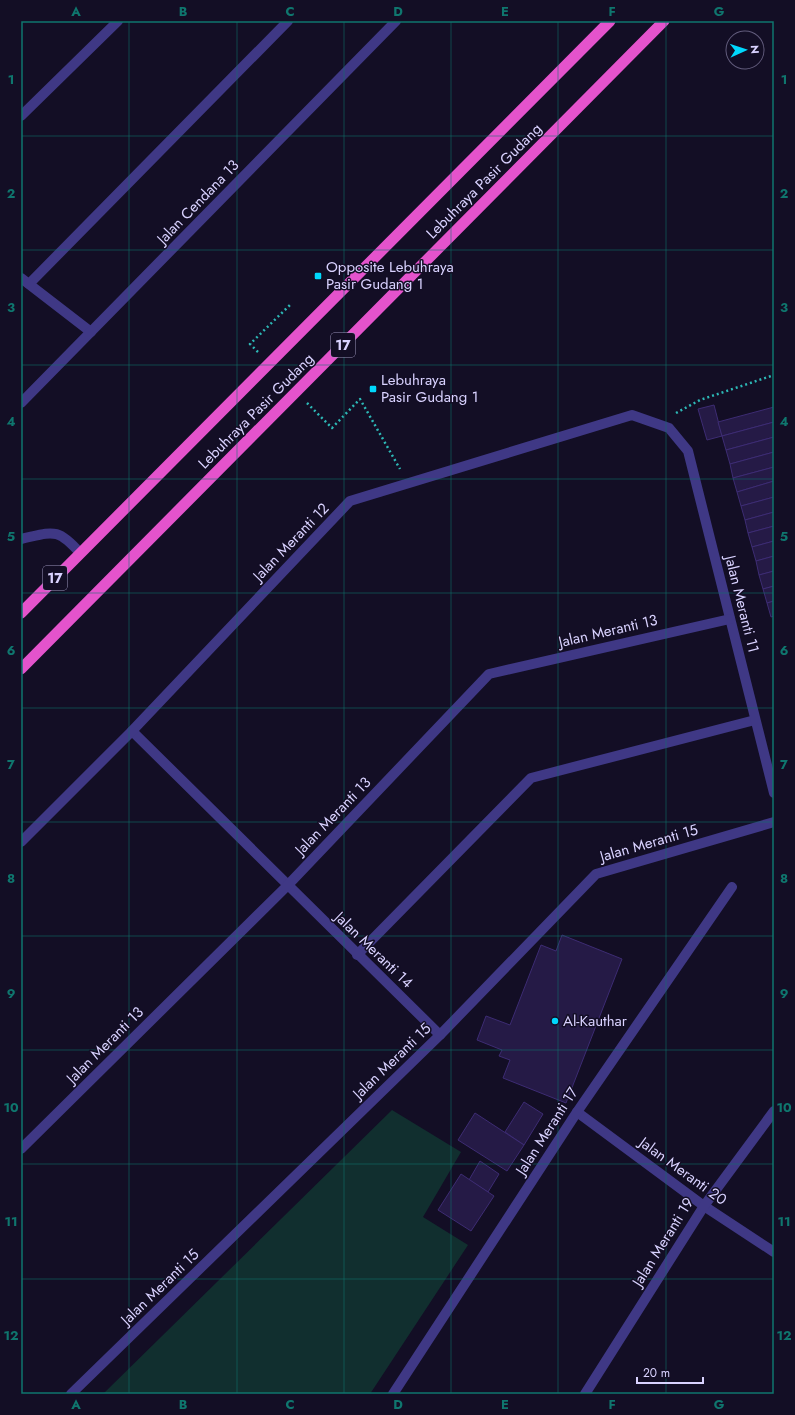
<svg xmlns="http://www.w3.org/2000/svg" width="795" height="1415" font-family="Jost,sans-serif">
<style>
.green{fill:#112f2f}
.building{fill:#251a46;stroke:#3d2c73}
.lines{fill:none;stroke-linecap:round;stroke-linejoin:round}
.path{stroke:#2db8b6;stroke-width:2.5;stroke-dasharray:2 3;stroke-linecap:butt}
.service{stroke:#3f3885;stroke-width:10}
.minor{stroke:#3f3885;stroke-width:10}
.tertiary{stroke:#3f3885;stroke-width:10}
.trunk{stroke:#e453cc;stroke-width:11}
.grid{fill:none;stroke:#0f766e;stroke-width:1;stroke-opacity:0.55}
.poi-dot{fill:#00d8fd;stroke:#130e25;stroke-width:1.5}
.labels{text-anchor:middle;stroke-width:3;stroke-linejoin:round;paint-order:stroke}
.shield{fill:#130e25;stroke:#9e97be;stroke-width:1}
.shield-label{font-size:14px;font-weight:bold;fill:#d9d2ff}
.street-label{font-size:15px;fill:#d9d2ff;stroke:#130e25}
.poi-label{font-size:15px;fill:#d9d2ff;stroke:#130e25;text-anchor:start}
.neatline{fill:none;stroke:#0f766e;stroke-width:1.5}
.grid-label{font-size:13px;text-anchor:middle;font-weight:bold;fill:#0f766e}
</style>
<rect width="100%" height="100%" fill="#130e25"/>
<!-- green -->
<polygon class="green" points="392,1110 461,1152 423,1217 468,1245 370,1394 103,1394"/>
<!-- building -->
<g class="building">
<polygon points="714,405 722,436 707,440 698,409"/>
<polygon points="774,407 774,422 722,436 718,422"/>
<polygon points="774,422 774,437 726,450 722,436"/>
<polygon points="774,437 774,452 730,464 726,450"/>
<polygon points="774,452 774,467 733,478 730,464"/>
<polygon points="774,467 774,481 737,492 733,478"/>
<polygon points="774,481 774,497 741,506 737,492"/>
<polygon points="774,497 774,512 745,520 741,506"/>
<polygon points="774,512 774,526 748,533 745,520"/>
<polygon points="774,526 774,541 752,547 748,533"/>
<polygon points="774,541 774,556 756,561 752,547"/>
<polygon points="774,556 774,571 759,575 756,561"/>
<polygon points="774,571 774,586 763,589 759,575"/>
<polygon points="774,586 774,601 767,603 763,589"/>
<polygon points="774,601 774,616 771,617 767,603"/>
<polygon points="562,935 622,959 566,1103 503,1078 510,1060 499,1056 502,1050 477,1040 486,1016 510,1025 541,945 556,951"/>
<polygon points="524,1102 543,1114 524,1145 505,1132"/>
<polygon points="475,1113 524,1145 507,1171 458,1140"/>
<polygon points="480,1161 499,1174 488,1192 469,1180"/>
<polygon points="461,1174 494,1196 471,1231 438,1210"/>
</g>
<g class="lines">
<!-- path -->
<g class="path">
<polyline points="258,352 250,344 292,303"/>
<polyline points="307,403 332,428 360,399 400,469"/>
<polyline points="676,413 700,400 774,375"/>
</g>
<!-- service -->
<g class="service">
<polyline points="29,284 288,21"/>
<polyline points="357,955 531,778 755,720"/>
</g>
<!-- minor -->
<g class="minor">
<polyline points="21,116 118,21"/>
<polyline points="21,278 91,332"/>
<polyline points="21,403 396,21"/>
<polyline points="132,731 440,1035"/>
<polyline points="21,842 132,731 350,501 632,415 669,428 688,451 774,793"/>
<polyline points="577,1112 704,1206 774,1252"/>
<polyline points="21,1149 287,886 489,674 730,619"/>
<polyline points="71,1394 440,1035 596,874 774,822"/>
<polyline points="393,1394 577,1112 732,887"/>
<polyline points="585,1394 704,1206 774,1111"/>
</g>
<!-- tertiary -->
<path class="tertiary" d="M21 539C53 532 57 527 80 553"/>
<!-- trunk -->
<g class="trunk">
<polyline points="21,613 610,21"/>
<polyline points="21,669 664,21"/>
</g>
</g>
<!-- grid -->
<path class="grid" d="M129 21V1394M237 21V1394M344 21V1394M451 21V1394M558 21V1394M666 21V1394M21 136H774M21 250H774M21 365H774M21 479H774M21 593H774M21 708H774M21 822H774M21 936H774M21 1050H774M21 1164H774M21 1279H774"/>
<!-- markers -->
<g class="poi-dot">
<rect x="314" y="272" width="8" height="8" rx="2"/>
<rect x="369" y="385" width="8" height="8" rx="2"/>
<circle cx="555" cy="1021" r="4"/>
</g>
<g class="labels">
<!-- shield labels -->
<g class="shield">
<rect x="331" y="333" width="24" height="24" rx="3"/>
<rect x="43" y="566" width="24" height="24" rx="3"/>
</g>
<g class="shield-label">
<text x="343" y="350">17</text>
<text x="55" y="583">17</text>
</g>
<!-- street labels -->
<g class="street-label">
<text transform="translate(484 181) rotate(-45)" y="5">Lebuhraya Pasir Gudang</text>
<text transform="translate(198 202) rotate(-46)" y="5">Jalan Cendana 13</text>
<text transform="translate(256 411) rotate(-45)" y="5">Lebuhraya Pasir Gudang</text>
<text transform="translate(291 542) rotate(-46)" y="5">Jalan Meranti 12</text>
<text transform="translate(742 604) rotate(76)" y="5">Jalan Meranti 11</text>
<text transform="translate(608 631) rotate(-13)" y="5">Jalan Meranti 13</text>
<text transform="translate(333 816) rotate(-46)" y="5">Jalan Meranti 13</text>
<text transform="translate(649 843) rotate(-16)" y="5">Jalan Meranti 15</text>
<text transform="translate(374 950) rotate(44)" y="5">Jalan Meranti 14</text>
<text transform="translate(105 1045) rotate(-45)" y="5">Jalan Meranti 13</text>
<text transform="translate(392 1061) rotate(-44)" y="5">Jalan Meranti 15</text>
<text transform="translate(547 1131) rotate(-57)" y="5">Jalan Meranti 17</text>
<text transform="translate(683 1171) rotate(36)" y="5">Jalan Meranti 20</text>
<text transform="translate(663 1242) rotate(-58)" y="5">Jalan Meranti 19</text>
<text transform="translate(160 1287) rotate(-44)" y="5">Jalan Meranti 15</text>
</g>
<!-- poi labels -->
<g class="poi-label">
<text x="326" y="272">Opposite Lebuhraya<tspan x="326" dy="17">Pasir Gudang 1</tspan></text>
<text x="381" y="385">Lebuhraya<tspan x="381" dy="17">Pasir Gudang 1</tspan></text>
<text x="563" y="1026">Al-Kauthar</text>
</g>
</g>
<!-- border -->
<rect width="795" height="1415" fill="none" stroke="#130e25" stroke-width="44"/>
<!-- north arrow -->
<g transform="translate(745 50) rotate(87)"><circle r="19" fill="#130e25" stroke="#625c7c"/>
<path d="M0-3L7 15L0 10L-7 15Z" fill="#00d8fd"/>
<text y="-6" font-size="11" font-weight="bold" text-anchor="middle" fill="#d9d2ff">N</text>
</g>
<!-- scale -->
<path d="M637 1377v6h66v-6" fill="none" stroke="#d9d2ff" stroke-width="2"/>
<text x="643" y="1377" font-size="12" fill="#d9d2ff" stroke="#130e25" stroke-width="3" paint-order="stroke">20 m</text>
<rect x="22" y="22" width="751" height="1371" class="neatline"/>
<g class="grid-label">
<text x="76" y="16">A</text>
<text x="183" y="16">B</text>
<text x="290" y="16">C</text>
<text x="398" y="16">D</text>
<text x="505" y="16">E</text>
<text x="612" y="16">F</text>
<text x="719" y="16">G</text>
<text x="11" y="84">1</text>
<text x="784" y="84">1</text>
<text x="11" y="198">2</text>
<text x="784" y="198">2</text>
<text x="11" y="312">3</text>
<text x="784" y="312">3</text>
<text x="11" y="426">4</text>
<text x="784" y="426">4</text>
<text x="11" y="541">5</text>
<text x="784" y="541">5</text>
<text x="11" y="655">6</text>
<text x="784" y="655">6</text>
<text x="11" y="769">7</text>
<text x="784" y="769">7</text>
<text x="11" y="883">8</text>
<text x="784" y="883">8</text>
<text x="11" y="998">9</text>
<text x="784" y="998">9</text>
<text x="11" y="1112">10</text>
<text x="784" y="1112">10</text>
<text x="11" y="1226">11</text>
<text x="784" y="1226">11</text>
<text x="11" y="1340">12</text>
<text x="784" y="1340">12</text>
<text x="76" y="1409">A</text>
<text x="183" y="1409">B</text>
<text x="290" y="1409">C</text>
<text x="398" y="1409">D</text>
<text x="505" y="1409">E</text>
<text x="612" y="1409">F</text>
<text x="719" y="1409">G</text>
</g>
</svg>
